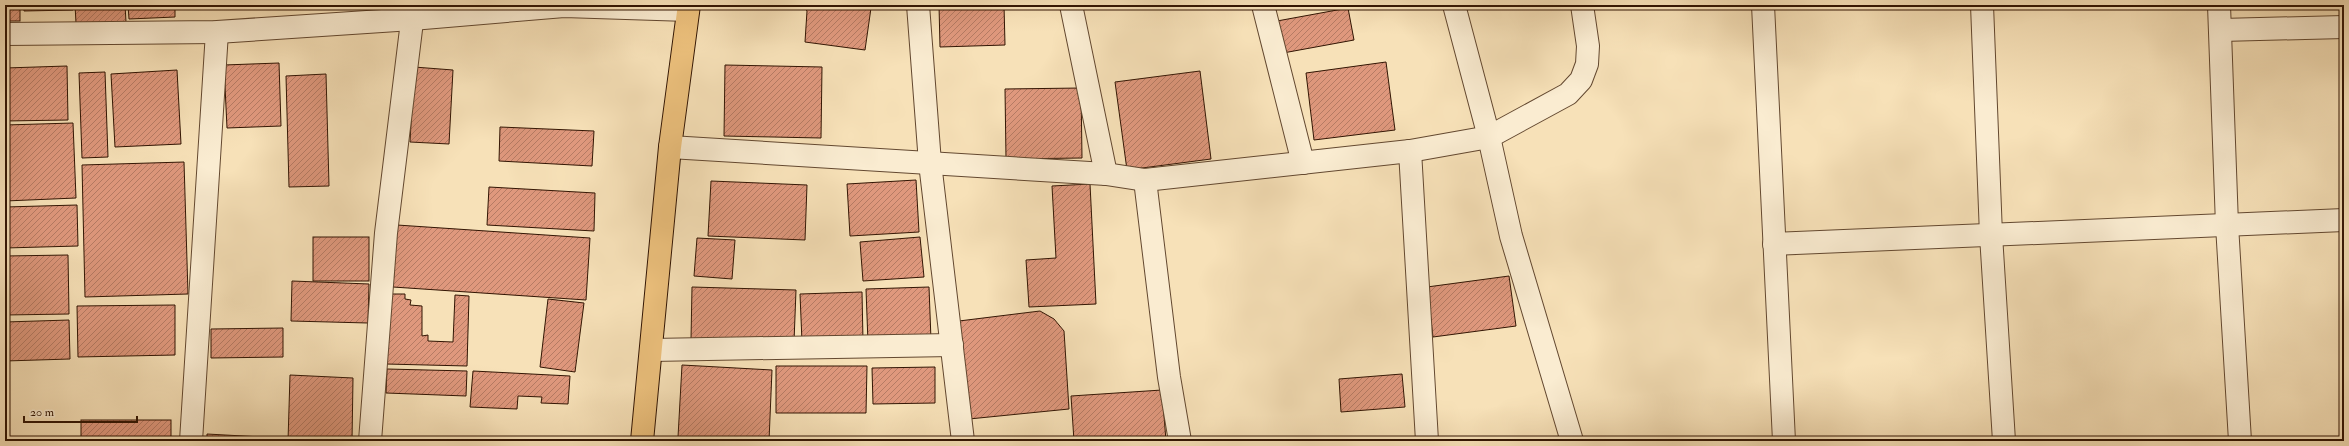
<svg xmlns="http://www.w3.org/2000/svg" width="2349" height="446" font-family="'IM FELL Double Pica',serif">
<style>
.building{fill:url(#building-hatch);stroke:#321503}
.lines{fill:none;stroke-linecap:round;stroke-linejoin:round}
.minor-casing{stroke:#634830;stroke-width:24}
.major-casing{stroke:#321503;stroke-width:24}
.minor{stroke:#faecd1;stroke-width:22}
.major{stroke:#ecc07c;stroke-width:22}
</style>
<defs>
<pattern id="building-hatch" width="6" height="6" patternUnits="userSpaceOnUse"><rect width="6" height="6" fill="#df987d"/><path d="M-1 1l2-2M0 6l6-6M5 7l2-2" fill="none" stroke="#b57b64"/></pattern>
</defs>
<rect width="100%" height="100%" fill="#f7e1b8"/>
<filter id="stains"><feTurbulence type="fractalNoise" baseFrequency=".005" numOctaves="4"/><feColorMatrix values="0 0 0 0 .2 0 0 0 0 .09 0 0 0 0 .02 0 0 0 .5 -.17"/></filter>
<radialGradient id="worn" r=".72"><stop offset=".6" stop-color="#630" stop-opacity="0"/><stop offset="1" stop-color="#630" stop-opacity=".3"/></radialGradient>
<!-- building -->
<g class="building">
<rect x="5" y="5" width="15" height="16"/>
<polygon points="24,5 73,5 73,10 24,11"/>
<polygon points="75,5 125,5 126,22 76,23"/>
<polygon points="128,5 175,5 175,17 129,19"/>
<polygon points="803,5 850,5 871,8 865,50 805,42 807,11"/>
<polygon points="939,5 1004,5 1005,45 940,47"/>
<polygon points="1348,8 1354,40 1283,53 1277,21"/>
<polygon points="1386,62 1395,130 1314,140 1306,73"/>
<polygon points="279,63 281,126 227,128 224,65"/>
<polygon points="725,65 822,67 821,138 724,136"/>
<polygon points="67,66 68,120 5,121 5,68"/>
<polygon points="414,67 453,70 449,144 410,142"/>
<polygon points="177,70 181,144 115,147 111,74"/>
<polygon points="1200,71 1211,159 1127,170 1115,82"/>
<polygon points="105,72 108,157 82,158 79,73"/>
<polygon points="326,74 329,186 289,187 286,76"/>
<polygon points="1081,88 1082,158 1006,159 1005,89"/>
<polygon points="73,123 76,198 5,201 5,125"/>
<polygon points="500,127 594,131 592,166 499,161"/>
<polygon points="184,162 188,294 85,297 82,165"/>
<polygon points="916,180 919,232 850,236 847,184"/>
<polygon points="711,181 807,185 805,240 708,236"/>
<polygon points="1090,184 1096,304 1029,307 1026,260 1056,258 1052,186"/>
<polygon points="489,187 595,193 594,231 487,225"/>
<polygon points="77,205 78,246 5,248 5,207"/>
<polygon points="397,225 590,238 586,300 393,287"/>
<rect x="313" y="237" width="56" height="44"/>
<polygon points="920,237 924,277 863,281 860,242"/>
<polygon points="697,238 735,240 732,279 694,276"/>
<polygon points="68,255 69,314 5,315 5,256"/>
<polygon points="1509,276 1516,326 1433,337 1427,287"/>
<polygon points="292,281 369,284 368,323 291,321"/>
<polygon points="692,287 796,290 794,342 691,339"/>
<polygon points="929,287 931,340 868,343 866,289"/>
<polygon points="862,292 863,341 802,342 800,294"/>
<polygon points="388,294 405,294 405,299 411,300 410,305 422,306 422,336 428,335 428,341 453,342 455,295 469,296 467,366 386,364"/>
<polygon points="548,299 584,303 575,372 540,367"/>
<polygon points="175,305 175,355 78,357 77,306"/>
<polygon points="1040,311 1054,319 1064,331 1069,409 969,419 959,321"/>
<polygon points="69,320 70,359 5,361 5,322"/>
<polygon points="283,328 283,357 211,358 211,329"/>
<polygon points="682,365 772,370 769,441 678,437"/>
<polygon points="776,366 867,366 866,413 776,413"/>
<polygon points="935,367 935,403 873,404 872,368"/>
<polygon points="387,369 467,371 466,396 386,393"/>
<polygon points="473,371 570,376 568,404 541,403 542,397 518,396 517,409 470,407"/>
<polygon points="1402,374 1405,407 1341,412 1339,379"/>
<polygon points="290,375 353,378 352,441 288,441"/>
<polygon points="1162,390 1166,441 1074,441 1071,396"/>
<rect x="81" y="420" width="90" height="21"/>
<polygon points="207,434 280,438 280,441 207,441"/>
</g>
<g class="lines">
<!-- minor casing -->
<g class="minor-casing">
<g id="minor">
<polyline points="918,5 930,163 963,441"/>
<polyline points="1071,5 1106,174"/>
<polyline points="1263,5 1303,163"/>
<polyline points="1454,5 1489,137 1511,236 1572,441"/>
<polyline points="1763,5 1784,441"/>
<polyline points="1982,5 1991,235 2004,441"/>
<polyline points="2219,5 2227,225 2240,441"/>
<polyline points="2221,30 2344,27"/>
<polyline points="5,34 217,32 412,19 564,6 688,10"/>
<polyline points="670,147 1106,174 1145,180 1410,151 1489,137 1568,94 1581,80 1587,64 1588,46 1582,5"/>
<polyline points="1410,151 1427,441"/>
<polyline points="1145,180 1169,377 1180,441"/>
<polyline points="1774,244 2344,220"/>
<polyline points="651,350 952,345"/>
<polyline points="191,441 217,32"/>
<polyline points="370,441 386,233 414,5"/>
</g>
</g>
<!-- major casing -->
<g class="major-casing">
<polyline id="major" points="642,441 670,147 689,5"/>
</g>
<!-- minor -->
<use href="#minor" class="minor"/>
<!-- major -->
<use href="#major" class="major"/>
</g>
<!-- margin -->
<rect width="2349" height="446" fill="none" stroke="#f7e1b8" stroke-width="20"/>
<rect x="6" y="6" width="2337" height="434" fill="none" stroke="#321503" stroke-width="2"/>
<rect x="10" y="10" width="2329" height="426" fill="none" stroke="#321503"/>
<!-- scale -->
<path d="M24 416v6h113v-6" fill="none" stroke="#321503" stroke-width="2"/>
<text x="30" y="416" font-size="12" fill="#321503" stroke="#faecd1" stroke-width="3" paint-order="stroke">20 m</text>
<rect width="100%" height="100%" filter="url(#stains)"/>
<rect width="100%" height="100%" fill="url(#worn)"/>
</svg>
